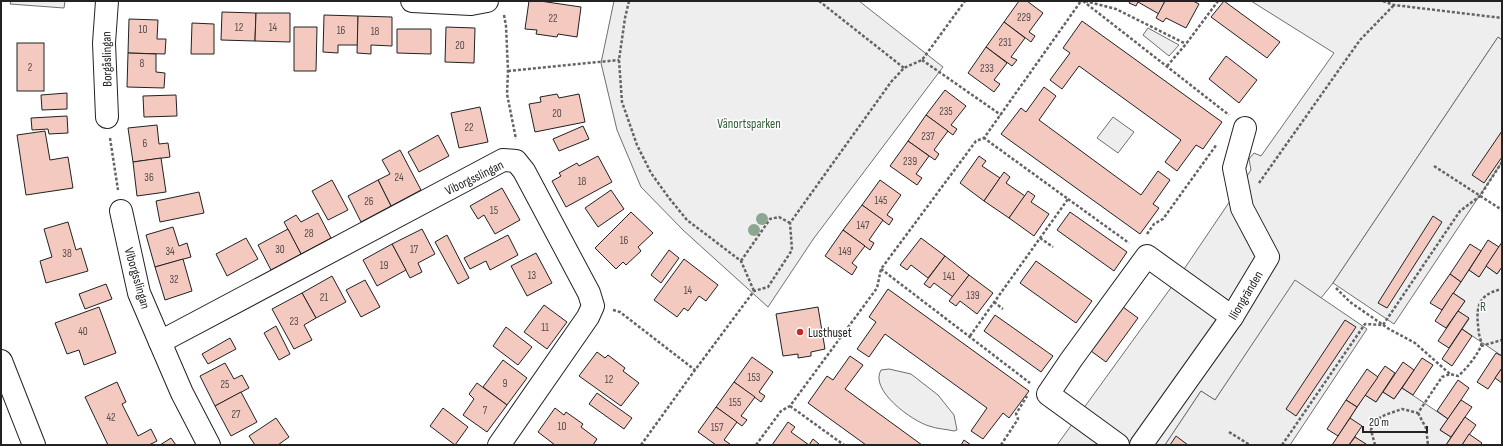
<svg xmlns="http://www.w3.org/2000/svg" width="1503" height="446" font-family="'Sofia Sans Condensed',sans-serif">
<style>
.green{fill:#eee;stroke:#6f6f6f}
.parking{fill:#ededed;stroke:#6f6f6f}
.building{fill:#f3c9c0;stroke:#222}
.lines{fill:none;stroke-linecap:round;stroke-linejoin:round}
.minor-casing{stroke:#222;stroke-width:24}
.path{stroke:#646464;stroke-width:2.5;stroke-dasharray:3 2;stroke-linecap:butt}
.minor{stroke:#fff;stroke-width:22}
.tree{fill:#8da692}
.poi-dot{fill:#c62828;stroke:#fff;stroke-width:1.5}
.labels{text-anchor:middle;stroke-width:3;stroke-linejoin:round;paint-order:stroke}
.number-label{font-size:11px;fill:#564c4a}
.street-label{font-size:13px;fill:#222;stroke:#fff}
.park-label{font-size:13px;fill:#2f5e38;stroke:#fff}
.poi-label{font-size:13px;fill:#222;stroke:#fff;text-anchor:start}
</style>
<rect width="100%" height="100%" fill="#fff"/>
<!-- green -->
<g class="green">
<polygon points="614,1 859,1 943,67 814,238 768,307 684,231 641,187 617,130 601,63"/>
<polygon points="1251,1 1502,1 1502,40 1498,37 1333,283 1321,298 1295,281 1215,400 1201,391 1165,445 1057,445 1178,278 1251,170 1249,159 1254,153 1261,156 1334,53"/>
<polygon points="1148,28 1179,45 1169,56 1143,35"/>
<polygon points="1113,117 1134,132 1118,153 1097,138"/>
<polygon points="1486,266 1497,274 1502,267 1502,356 1462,329 1469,319 1458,311 1465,301 1453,293 1469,270 1479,277"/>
<path d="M889 369 911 374 938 395 954 415 957 430 954 431C946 429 937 429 929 426 912 421 869 390 881 370Z"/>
<polygon points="1402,388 1448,419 1440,430 1451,437 1446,445 1365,445 1355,437 1350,418 1365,395 1376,402 1383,392 1394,399"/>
</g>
<!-- parking -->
<g class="parking">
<polygon points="11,1 65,1 64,8 10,4"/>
<polygon points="1498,37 1502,40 1502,162 1394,324 1333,283"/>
<polygon points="1295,280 1367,329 1290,445 1165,445 1201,391 1215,400"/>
</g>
<!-- building -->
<g class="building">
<polygon points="529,1 540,1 581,7 577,37 558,34 557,37 536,34 537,30 525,29"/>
<polygon points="1019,1 1027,1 1043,13 1029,32 1035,36 1031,42 1004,22"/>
<polygon points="1130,1 1165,1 1159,14 1138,2 1136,6 1129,3"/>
<polygon points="1165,1 1193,1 1199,4 1186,28 1166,18 1163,22 1156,18"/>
<polygon points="1224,1 1280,42 1267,58 1211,17"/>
<polygon points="222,12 256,13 255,41 221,40"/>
<polygon points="256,13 290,13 290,42 255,41"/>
<polygon points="324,15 358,16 358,45 338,45 338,53 323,52"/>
<polygon points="358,16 392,17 392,46 371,45 371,54 357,53"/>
<polygon points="129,19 158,20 157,39 166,39 165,54 128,53"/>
<polygon points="1082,21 1222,122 1203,149 1196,145 1177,171 1165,162 1181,140 1079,66 1062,89 1050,80 1070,53 1063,48"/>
<polygon points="1004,22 1025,38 1011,57 1017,60 1012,66 986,47"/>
<polygon points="192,23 214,24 214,54 191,54"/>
<polygon points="294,27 317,27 316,71 294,71"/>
<polygon points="446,27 475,28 474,63 445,62"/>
<polygon points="397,29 431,29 431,54 397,53"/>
<rect x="17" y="43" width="27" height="48"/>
<polygon points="986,47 1007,63 994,80 1000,84 994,92 968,73"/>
<polygon points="128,53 156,54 156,72 165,73 164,88 127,87"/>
<polygon points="1226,56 1257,80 1239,103 1209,79"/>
<polygon points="1044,87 1056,96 1039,120 1141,195 1158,171 1170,180 1153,204 1159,208 1140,234 1001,134 1021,108 1026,112"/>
<polygon points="945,90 966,106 951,125 957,129 953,135 926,115"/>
<polygon points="67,93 67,109 42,110 41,95"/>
<polygon points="557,94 559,98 579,94 585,122 535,132 529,104 541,102 540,97"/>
<polygon points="176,95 177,116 144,117 143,96"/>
<polygon points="480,107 488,142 459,148 451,113"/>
<polygon points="926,115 948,131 934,150 939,154 935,160 908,141"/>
<polygon points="67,116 68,133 49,134 48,129 32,130 31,118"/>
<polygon points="157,125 159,144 168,143 170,157 133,162 128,128"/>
<polygon points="583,126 589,139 559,151 553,139"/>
<polygon points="45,131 50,160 68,157 73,188 26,195 17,135"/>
<polygon points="1502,131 1502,157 1484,183 1472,175"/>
<polygon points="438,135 449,156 419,172 408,152"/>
<polygon points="908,141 929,156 916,174 922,178 917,185 890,166"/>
<polygon points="400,150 421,190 391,206 378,180 390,174 382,160"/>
<polygon points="598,156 612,182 566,207 552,181 561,176 559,173 577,163 579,166"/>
<polygon points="979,156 986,161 982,166 1000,178 984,201 960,183"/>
<polygon points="161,158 166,192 137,196 133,162"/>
<polygon points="1004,172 1010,177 1006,183 1025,196 1009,218 984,201"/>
<polygon points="332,180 348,210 328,220 312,191"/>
<polygon points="378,180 391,206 361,222 348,196"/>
<polygon points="880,180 901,195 887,215 893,219 889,225 862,205"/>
<polygon points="502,188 520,220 495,234 484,215 478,219 470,206"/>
<polygon points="611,190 624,209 598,227 585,208"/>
<polygon points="1028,191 1035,196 1031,202 1049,214 1034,236 1009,218"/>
<polygon points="199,192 204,213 160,222 156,201"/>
<polygon points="862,205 883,220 869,240 874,243 870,250 843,230"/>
<polygon points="631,212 653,233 638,247 641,251 626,265 623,262 616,269 595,248"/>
<polygon points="1070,212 1127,252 1114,271 1057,230"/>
<polygon points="318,213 331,238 301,254 284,222 296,215 301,222"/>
<polygon points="1433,216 1442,222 1387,308 1378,303"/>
<polygon points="68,222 76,250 81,248 88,271 46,283 40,261 52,257 44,229"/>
<polygon points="173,227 179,246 187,243 191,257 155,267 146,235"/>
<polygon points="288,229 301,254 271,270 258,245"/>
<polygon points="422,229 435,254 418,263 422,272 410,278 392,244"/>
<polygon points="843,230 865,246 852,263 857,267 852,275 825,256"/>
<polygon points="447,235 469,278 458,284 435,242"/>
<polygon points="508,235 518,255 490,270 486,261 470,269 464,258"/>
<polygon points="246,238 258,259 227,276 216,254"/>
<polygon points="921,238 945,256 928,278 911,265 907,270 900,265"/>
<polygon points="1488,240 1499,247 1479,277 1469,270"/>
<polygon points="1502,242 1502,267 1497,274 1486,266"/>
<polygon points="392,244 406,270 377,286 363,260"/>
<polygon points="1470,244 1481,251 1461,282 1450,274"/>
<polygon points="669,250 679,258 661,283 651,275"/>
<polygon points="536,253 552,283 527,296 511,266"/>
<polygon points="945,256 969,275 953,297 934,283 930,288 924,284"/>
<polygon points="183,259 192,291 165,300 155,267"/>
<polygon points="684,259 718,285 706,301 699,296 688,311 684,308 677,317 654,300"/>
<polygon points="1036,261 1092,301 1076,323 1020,283"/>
<polygon points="1450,274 1461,282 1442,310 1430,303"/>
<polygon points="969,275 993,293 977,314 960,301 956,306 949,301"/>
<polygon points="332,276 346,302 316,318 302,293"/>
<polygon points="365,280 380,307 361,317 346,290"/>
<polygon points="106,284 112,299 85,309 79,294"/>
<polygon points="888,289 1029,391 1009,418 1003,413 983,439 971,431 987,408 885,334 869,357 857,349 876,322 869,317"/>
<polygon points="302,293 316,318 304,325 312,340 294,349 272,309"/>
<polygon points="1453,293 1465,301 1446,328 1435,321"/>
<polygon points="544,305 567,322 547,349 524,332"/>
<polygon points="99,307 116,353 84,365 79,350 67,354 55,323"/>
<polygon points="818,307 825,349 811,352 811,356 798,358 798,354 783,356 776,314"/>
<polygon points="1123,307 1138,318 1106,362 1091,351"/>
<polygon points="1458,311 1469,318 1449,348 1438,341"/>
<polygon points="995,315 1053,356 1041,372 984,331"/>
<polygon points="1345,320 1356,327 1296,416 1286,409"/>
<polygon points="276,326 290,354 279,360 264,333"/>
<polygon points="506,327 532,347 518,365 493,346"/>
<polygon points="1462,329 1472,336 1452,366 1442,359"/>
<polygon points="230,338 236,349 208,364 202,354"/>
<polygon points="597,352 605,358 608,355 625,368 623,371 639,383 621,406 579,376"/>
<polygon points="1496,353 1502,356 1502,368 1488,389 1477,382"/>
<polygon points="850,356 863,365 845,389 922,445 866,445 808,403 827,376 833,380"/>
<polygon points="752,357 773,372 759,392 765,396 761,402 734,382"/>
<polygon points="1422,358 1433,365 1413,395 1402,388"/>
<polygon points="503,360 527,378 507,405 483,387"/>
<polygon points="1403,362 1414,370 1394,399 1383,392"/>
<polygon points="225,363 234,379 242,375 249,388 215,406 200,376"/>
<polygon points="1385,366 1395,373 1376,402 1365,395"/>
<polygon points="1502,368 1502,383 1495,378"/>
<polygon points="1367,369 1378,377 1357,407 1346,400"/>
<polygon points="1458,380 1469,388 1448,419 1437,411"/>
<polygon points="117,382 126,402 122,404 138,436 151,429 157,441 149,445 108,445 85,397"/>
<polygon points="734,382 755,397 741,416 747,420 742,426 716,407"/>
<polygon points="477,383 507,405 487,432 463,415 474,399 469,394"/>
<polygon points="241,392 257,422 231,436 215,406"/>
<polygon points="597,393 632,418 624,429 589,404"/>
<polygon points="1346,400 1357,407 1338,436 1327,429"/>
<polygon points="1461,400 1472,407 1451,437 1440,430"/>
<polygon points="716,407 737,422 724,440 730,444 729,445 716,445 698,432"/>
<polygon points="443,408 468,427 455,445 430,426"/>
<polygon points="555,408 564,415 566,412 583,424 581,427 597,439 593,445 555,445 538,432"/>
<polygon points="1465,417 1476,425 1462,445 1446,445"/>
<polygon points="276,418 289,437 278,445 255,445 249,436"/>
<polygon points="1350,418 1362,426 1349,445 1332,445"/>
<polygon points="788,422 795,427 791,432 809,445 772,445"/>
<polygon points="1469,434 1482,443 1480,445 1462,445"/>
<polygon points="1176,436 1188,445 1170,445"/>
<polygon points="1355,437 1366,444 1365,445 1349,445"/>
<polygon points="171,438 176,445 160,445"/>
<polygon points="813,439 819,444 818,445 809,445"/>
<polygon points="964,440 971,445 961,445"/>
</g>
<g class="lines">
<!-- minor casing -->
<g class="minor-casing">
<g id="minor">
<polyline points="107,1 104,43 107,117"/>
<polyline points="412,1 471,4 487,1"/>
<polyline points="121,211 139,293 160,342"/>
<polyline points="1,361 34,445"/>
<polyline points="209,445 182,393 160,342 503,160 516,161 524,171 589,293 593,306 588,317 499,445"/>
<polyline points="1118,445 1048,394 1071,360 1147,256 1232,317"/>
<polyline points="1141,445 1232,317 1268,257 1242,208 1234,168 1245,128"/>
</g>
</g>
<!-- path -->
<g class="path">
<polyline points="629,1 625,18 619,60 622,102 637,145 651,173 669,198 687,220 741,261 754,291"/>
<polyline points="819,1 904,68"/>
<polyline points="1083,1 1229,115"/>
<polyline points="1085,1 1116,9 1186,44"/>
<polyline points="1383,1 1394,5 1502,18"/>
<polyline points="504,15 506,26 508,71 507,94 516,139"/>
<polyline points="922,60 1001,115"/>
<polyline points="1167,66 1186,44 1218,1"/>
<polyline points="508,71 619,60"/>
<polyline points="110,138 118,190"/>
<polyline points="1434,166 1502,210"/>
<polyline points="1259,183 1360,40 1394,5"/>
<polyline points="1068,199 1129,243"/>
<polyline points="1147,234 1154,224 1163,219 1217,144"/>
<polyline points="1040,238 1053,247"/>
<polyline points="741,261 770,219 779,217 790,223"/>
<polyline points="881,269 1030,383"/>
<polyline points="1336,288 1350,302 1389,329 1415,343 1450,374"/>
<polyline points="994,302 1003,309"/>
<polyline points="613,310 620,312 695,370"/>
<polyline points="970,336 1068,199 984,138"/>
<polyline points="1481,346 1502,340"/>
<polyline points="790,406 844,445"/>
<polyline points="1418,413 1426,428 1428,445"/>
<polyline points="1229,432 1250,445"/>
<polyline points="641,445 695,370 754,291 768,287 792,250 790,223 891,82 904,68 922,60 965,1"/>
<polyline points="756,445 781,411 790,406 877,288 881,269 976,141 984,138 1081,1"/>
<polyline points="1001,445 1018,419 1016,414 1027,396"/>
<polyline points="1282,445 1365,324 1383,325 1460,211 1480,196 1502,162"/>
<path d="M1375 445 1371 430 1374 421 1385 415 1402 409 1418 413 1442 377 1450 374 1458 376C1465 371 1478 354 1481 346 1482 343 1480 338 1479 334 1476 310 1475 295 1502 289"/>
</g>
<!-- minor -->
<use href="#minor" class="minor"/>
</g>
<!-- trees -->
<g class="tree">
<circle cx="762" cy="219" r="6"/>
<circle cx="754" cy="230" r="6"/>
</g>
<!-- markers -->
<circle class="poi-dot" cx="800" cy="332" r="4"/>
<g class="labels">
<!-- number labels -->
<g class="number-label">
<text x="1024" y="21">229</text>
<text x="553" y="22">22</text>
<text x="239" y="31">12</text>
<text x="273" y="31">14</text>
<text x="143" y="33">10</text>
<text x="341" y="34">16</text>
<text x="375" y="35">18</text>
<text x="1005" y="46">231</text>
<text x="460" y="49">20</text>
<text x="142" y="67">8</text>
<text x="30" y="71">2</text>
<text x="987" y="72">233</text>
<text x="946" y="115">235</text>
<text x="557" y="117">20</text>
<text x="469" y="131">22</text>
<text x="928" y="140">237</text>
<text x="145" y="147">6</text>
<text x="910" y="165">239</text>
<text x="149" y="181">36</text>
<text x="399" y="181">24</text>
<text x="582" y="185">18</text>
<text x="881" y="204">145</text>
<text x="369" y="205">26</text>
<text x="494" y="214">15</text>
<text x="863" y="229">147</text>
<text x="309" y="237">28</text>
<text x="624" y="244">16</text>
<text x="280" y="253">30</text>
<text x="414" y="253">17</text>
<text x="170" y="255">34</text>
<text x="845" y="255">149</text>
<text x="67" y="257">38</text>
<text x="384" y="269">19</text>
<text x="532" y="279">13</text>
<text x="949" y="280">141</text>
<text x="174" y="283">32</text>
<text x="688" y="294">14</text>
<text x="973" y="299">139</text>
<text x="324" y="301">21</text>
<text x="294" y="325">23</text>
<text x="545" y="331">11</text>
<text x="83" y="335">40</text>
<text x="754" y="381">153</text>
<text x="609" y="383">12</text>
<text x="505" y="387">9</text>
<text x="225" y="388">25</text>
<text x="735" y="406">155</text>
<text x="485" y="414">7</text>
<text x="236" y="418">27</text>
<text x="111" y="421">42</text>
<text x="562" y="430">10</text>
<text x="717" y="431">157</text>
</g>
<!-- street labels -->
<g class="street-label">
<text transform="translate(106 59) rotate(-91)" y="5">Borgåslingan</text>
<text transform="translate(474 177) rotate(-26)" y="5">Viborgsslingan</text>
<text transform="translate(138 278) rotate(74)" y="5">Viborgsslingan</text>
<text transform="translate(1245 295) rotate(-59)" y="5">Iliongränden</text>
</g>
<!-- park labels -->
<g class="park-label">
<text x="749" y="128">Vänortsparken</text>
<text x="1483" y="311">R</text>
</g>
<!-- poi labels -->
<g class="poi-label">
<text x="808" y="337">Lusthuset</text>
</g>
</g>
<!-- border -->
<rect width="1503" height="446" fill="none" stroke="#222222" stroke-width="4"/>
<!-- scale -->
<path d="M1363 426v6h64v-6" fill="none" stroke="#222222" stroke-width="2"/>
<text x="1369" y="426" font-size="12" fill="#222222" stroke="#ffffff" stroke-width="3" paint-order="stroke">20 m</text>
</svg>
